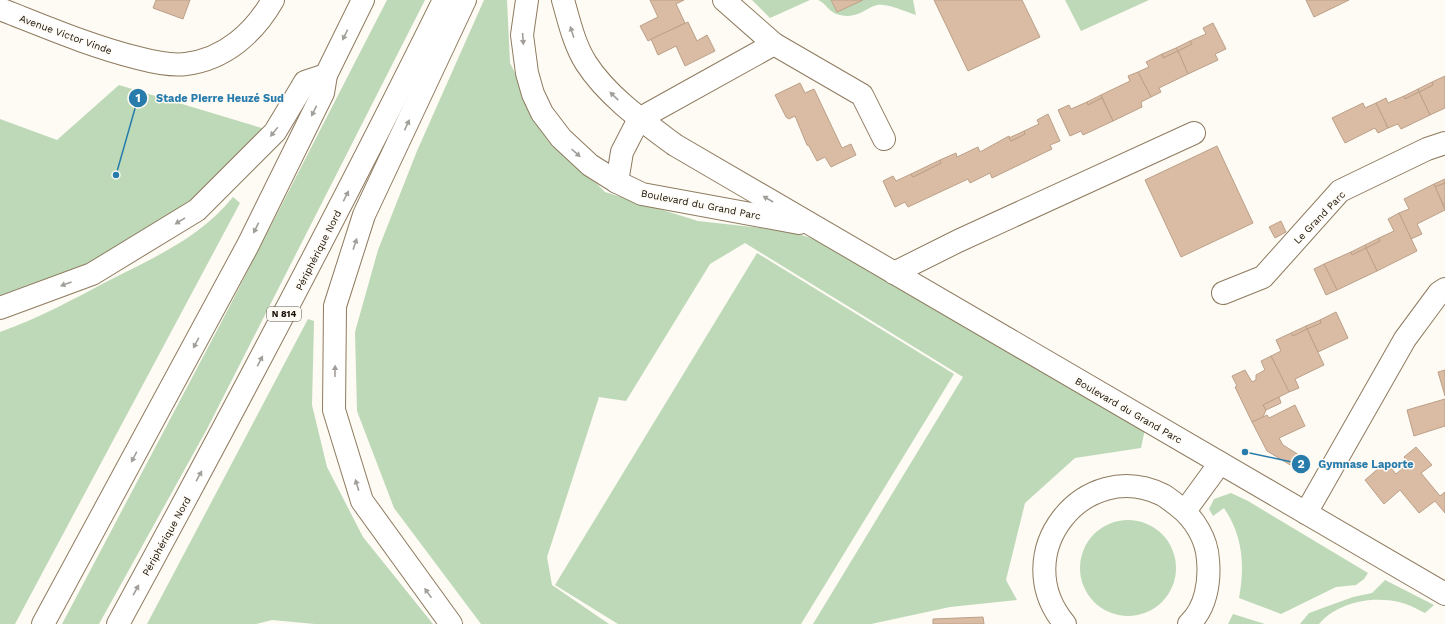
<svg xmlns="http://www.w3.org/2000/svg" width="1445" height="624" font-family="'Work Sans',sans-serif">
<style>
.green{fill:#bdd9b7}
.building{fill:#d9bca3;stroke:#bca088}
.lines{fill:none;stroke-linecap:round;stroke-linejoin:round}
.minor-casing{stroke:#8e7b5f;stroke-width:24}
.highway-casing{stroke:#8e7b5f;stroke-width:24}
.minor{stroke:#fff;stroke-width:22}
.highway{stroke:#fff;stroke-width:22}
.oneway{fill:#a29f9b}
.labels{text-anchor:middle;stroke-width:3;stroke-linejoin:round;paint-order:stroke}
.shield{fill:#fefaf4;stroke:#5c564d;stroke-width:1}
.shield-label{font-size:9px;font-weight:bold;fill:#160f05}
.street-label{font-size:10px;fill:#160f05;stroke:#fefaf4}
.leader{fill:none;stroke:#287cac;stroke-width:1.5}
.callout-dot{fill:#287cac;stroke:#fefaf4;stroke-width:1.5}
.mark-label{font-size:12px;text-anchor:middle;font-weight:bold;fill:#fff}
.callout-label{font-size:11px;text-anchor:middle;font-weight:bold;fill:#287cac;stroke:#fefaf4;stroke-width:3;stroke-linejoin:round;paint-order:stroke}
</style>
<rect width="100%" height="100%" fill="#fefaf4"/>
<!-- green -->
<g class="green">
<polygon points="387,0 425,0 207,429 99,624 62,624 223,319"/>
<polygon points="484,0 507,0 510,63 543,129 605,192 698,221 789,231 836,246 1145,429 1141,448 1075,458 1025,503 1006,580 1017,600 950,607 871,624 813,624 963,377 745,243 710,264 626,401 599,397 547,557 552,585 609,624 481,624 394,508 357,411 355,332 378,250 417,151"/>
<polygon points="752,0 810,0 770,18"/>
<path d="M818 0H831L837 12 863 0H913L916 15C906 12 894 6 883 5 868 3 862 20 840 15 829 13 826 3 818 0Z"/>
<polygon points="1065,0 1149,0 1081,31"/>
<polygon points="119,85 275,132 196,210 0,308 0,119 57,140"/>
<path d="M233 197 240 203 15 624H0V332C39 318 74 299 110 280 155 257 201 237 233 197Z"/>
<polygon points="757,253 954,374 801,624 618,624 555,585"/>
<polygon points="308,319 314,321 312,405 327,467 363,537 433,624 315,624 272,620 256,624 147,624"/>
<path d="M1231 493 1248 501 1368 573 1364 579 1356 585 1336 587 1281 614 1239 598C1245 566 1243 536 1224 508L1213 516 1209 509 1214 499Z"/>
<circle cx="1128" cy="568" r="48"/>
<path d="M1385 580 1434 605 1425 613C1417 609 1408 604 1399 602 1372 596 1338 602 1319 624H1300L1309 613 1353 597 1372 593Z"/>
<polygon points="1233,614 1265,624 1228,624"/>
</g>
<!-- building -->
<g class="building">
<polygon points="156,0 190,0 183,19 153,8"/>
<polygon points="650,0 684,0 676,4 685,23 648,41 640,26 658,17"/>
<polygon points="831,0 863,0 837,12"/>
<polygon points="934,0 1022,0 1040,37 968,71"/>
<polygon points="1306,0 1349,0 1314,17"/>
<polygon points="688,22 697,41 707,35 715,51 685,66 676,46 658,55 651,39"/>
<polygon points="1213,23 1226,49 1215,54 1218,60 1188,74 1178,51 1192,44 1190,41 1206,34 1203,28"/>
<polygon points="1190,41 1192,44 1178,51 1176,48"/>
<polygon points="1176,48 1178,51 1163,58 1162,54"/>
<polygon points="1178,51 1188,74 1159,88 1161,92 1151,97 1138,72 1149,67 1146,62 1162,54 1163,58"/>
<polygon points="1138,72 1151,97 1141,102 1142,107 1113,121 1101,95 1130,81 1128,76"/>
<polygon points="1445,76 1445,108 1430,115 1419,92 1433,85 1432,82"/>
<polygon points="1432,82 1433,85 1419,92 1418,89"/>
<polygon points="800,83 805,93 814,89 842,148 851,144 856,155 831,167 825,157 817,161 809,146 807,145 795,116 789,119 786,117 775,95"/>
<polygon points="1418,89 1419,92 1405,99 1404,96"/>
<polygon points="1419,92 1430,115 1401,129 1398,124 1388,128 1376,103 1386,98 1388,103 1404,96 1405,99"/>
<polygon points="1101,95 1102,98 1088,105 1087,102"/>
<polygon points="1102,98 1113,121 1083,135 1081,131 1070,136 1058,110 1069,105 1071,109 1087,102 1088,105"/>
<polygon points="1363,103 1365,108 1376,103 1388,128 1378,133 1375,128 1345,143 1332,118"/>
<polygon points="1048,114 1060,141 1050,145 1052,149 992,178 990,173 970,183 968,179 908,207 905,202 895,207 883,181 893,176 896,181 911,174 913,177 941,163 940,160 956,153 957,157 978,147 980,152 1009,136 1011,141 1025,134 1024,131 1039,124 1037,120"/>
<polygon points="1024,131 1025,134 1011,141 1009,138"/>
<polygon points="1217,146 1253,223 1181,257 1145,180"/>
<polygon points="940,160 941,163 913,177 911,174"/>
<polygon points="1445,179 1445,183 1435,187 1434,184"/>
<polygon points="1445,183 1445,208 1435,187"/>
<polygon points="1434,184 1445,210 1417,224 1422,234 1411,239 1399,213 1409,209 1404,199"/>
<polygon points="1399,213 1417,251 1377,271 1366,248 1380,241 1379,238 1394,231 1388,219"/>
<polygon points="1281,221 1286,232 1275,238 1269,227"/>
<polygon points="1379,238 1380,241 1366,248 1365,245"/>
<polygon points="1365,245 1366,248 1352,255 1351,252"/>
<polygon points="1366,248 1377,271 1337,290 1324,264 1351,252 1352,255"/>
<polygon points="1324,264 1337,290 1326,295 1314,269"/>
<polygon points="1336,312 1348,338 1318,352 1307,329 1321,323 1320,320"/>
<polygon points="1320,320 1321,323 1307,329 1306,326"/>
<polygon points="1306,326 1307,329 1293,336 1291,333"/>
<polygon points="1307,329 1324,365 1295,379 1299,388 1289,392 1271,356 1281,351 1276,340 1291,333 1293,336"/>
<polygon points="1271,356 1289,392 1263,405 1266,410 1263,417 1252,422 1235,387 1237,386 1232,376 1245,370 1252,382 1256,380 1256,375 1265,370 1261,361"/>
<polygon points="1445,370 1445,396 1438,372"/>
<polygon points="1279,397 1281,403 1266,410 1263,405"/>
<polygon points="1445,399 1445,426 1414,436 1407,410"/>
<polygon points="1295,405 1305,426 1279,438 1283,445 1299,455 1292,466 1267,451 1252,422 1267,415 1269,418"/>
<polygon points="1416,447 1432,465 1421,473 1440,496 1445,492 1445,513 1435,501 1419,513 1400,490 1384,504 1365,480 1386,462 1396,474 1409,463 1404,457"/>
<polygon points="983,617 984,624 933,624 933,619"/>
</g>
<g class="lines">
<!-- minor casing -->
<g class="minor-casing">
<g id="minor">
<polyline points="527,0 522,35 527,73 533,94 542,113 561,138 590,165 617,182 642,194 799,223"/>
<path d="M563 0C569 21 574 44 586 63 607 96 644 122 675 145L1445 594"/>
<polyline points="724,0 774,44 862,95 884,139"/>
<path d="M0 9C46 27 90 46 138 58 153 62 170 66 186 64 225 59 254 33 273 0"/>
<polyline points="617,182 622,152 639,119 774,44"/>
<polyline points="894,273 958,241 1194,133"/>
<polyline points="1223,293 1263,277 1340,191 1427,149 1445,143"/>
<polyline points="1185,511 1220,463"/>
<polyline points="1306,513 1405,339 1439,293 1445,289"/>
<path d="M1065 624C1006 554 1084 456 1163 495 1168 498 1173 502 1178 506 1194 518 1207 539 1208 560 1210 582 1206 608 1189 624"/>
</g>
</g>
<!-- highway casing -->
<g class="highway-casing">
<g id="highway">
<polyline points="0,308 92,274 197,210 275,132 305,82 326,75"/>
<polyline points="43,624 248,245 323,93 326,75 363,0"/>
<path d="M118 624C230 418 340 211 444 0"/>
<polyline points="451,624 362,501 334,410 335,306 364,215 465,0"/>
</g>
</g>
<!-- minor -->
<use href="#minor" class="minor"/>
<!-- highway -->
<use href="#highway" class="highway"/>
</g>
<!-- one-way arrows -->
<defs><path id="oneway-solid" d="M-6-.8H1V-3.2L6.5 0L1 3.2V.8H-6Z"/></defs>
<g class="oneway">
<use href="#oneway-solid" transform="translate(572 32) rotate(-108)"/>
<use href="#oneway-solid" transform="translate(345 35) rotate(116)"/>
<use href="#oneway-solid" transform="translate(523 39) rotate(86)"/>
<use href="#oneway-solid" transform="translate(614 96) rotate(-136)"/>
<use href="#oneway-solid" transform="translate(314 111) rotate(116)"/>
<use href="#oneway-solid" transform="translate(407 125) rotate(-65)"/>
<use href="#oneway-solid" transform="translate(274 132) rotate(129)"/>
<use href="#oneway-solid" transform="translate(576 153) rotate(42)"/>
<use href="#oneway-solid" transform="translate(346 196) rotate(-63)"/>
<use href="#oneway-solid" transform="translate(768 199) rotate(-150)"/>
<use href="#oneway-solid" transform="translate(180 221) rotate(148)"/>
<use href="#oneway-solid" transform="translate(256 228) rotate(116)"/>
<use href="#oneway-solid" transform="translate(355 244) rotate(-72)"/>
<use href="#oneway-solid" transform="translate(66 284) rotate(160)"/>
<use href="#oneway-solid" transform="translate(196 343) rotate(118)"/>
<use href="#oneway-solid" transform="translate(260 361) rotate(-63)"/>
<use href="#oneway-solid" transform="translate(335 371) rotate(-89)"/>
<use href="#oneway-solid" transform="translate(134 457) rotate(118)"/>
<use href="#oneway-solid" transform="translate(199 476) rotate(-61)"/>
<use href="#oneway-solid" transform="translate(357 485) rotate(-107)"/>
<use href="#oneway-solid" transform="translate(136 590) rotate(-61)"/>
<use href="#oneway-solid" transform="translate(428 593) rotate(-126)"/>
</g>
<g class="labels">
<!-- shield labels -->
<rect class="shield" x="267" y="307" width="34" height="14" rx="3"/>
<g class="shield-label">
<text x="284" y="317">N 814</text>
</g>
<!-- street labels -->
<g class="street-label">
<text transform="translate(66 34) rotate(20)" y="4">Avenue Victor Vinde</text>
<text transform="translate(701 204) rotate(11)" y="4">Boulevard du Grand Parc</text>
<text transform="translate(1319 217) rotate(-46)" y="4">Le Grand Parc</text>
<text transform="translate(318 250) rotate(-63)" y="4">Périphérique Nord</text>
<text transform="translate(1129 410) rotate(30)" y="4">Boulevard du Grand Parc</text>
<text transform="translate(166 536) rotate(-61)" y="4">Périphérique Nord</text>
</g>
</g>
<!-- callouts -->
<path class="leader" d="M116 175L138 98M1245 452L1301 464"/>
<g class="callout-dot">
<circle cx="116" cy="175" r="4"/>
<circle cx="1245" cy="452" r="4"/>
<circle cx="138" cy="98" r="10"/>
<circle cx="1301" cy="464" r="10"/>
</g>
<g class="mark-label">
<text x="138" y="102">1</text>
<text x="1301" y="468">2</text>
</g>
<g class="callout-label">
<text x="220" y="102">Stade Pierre Heuzé Sud</text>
<text x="1366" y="468">Gymnase Laporte</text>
</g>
</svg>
